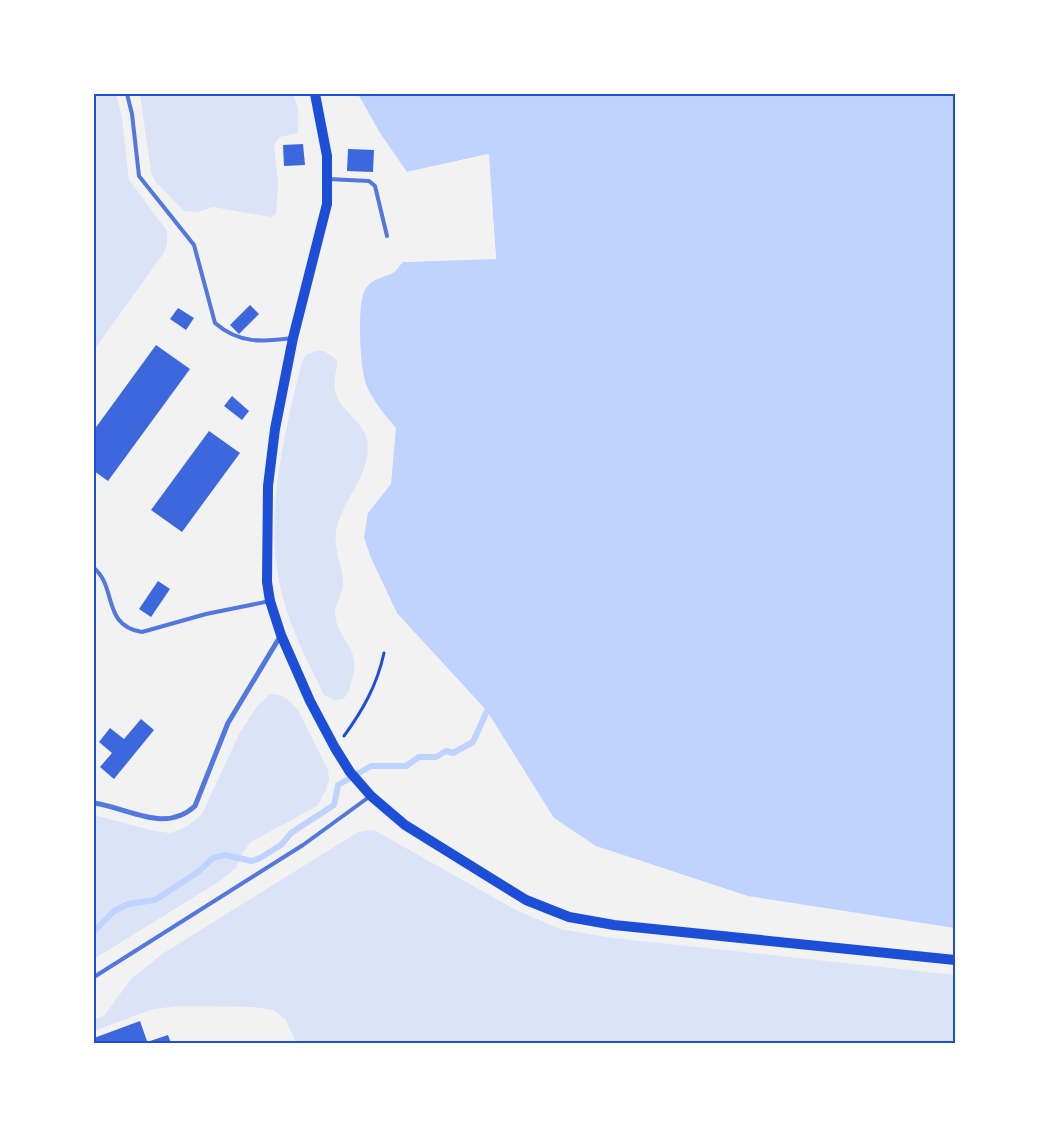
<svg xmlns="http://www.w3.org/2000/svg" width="1049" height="1137" font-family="'Source Sans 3',sans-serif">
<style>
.green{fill:#dbe4f7}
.water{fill:#bfd3fe}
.pier{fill:#f2f2f2}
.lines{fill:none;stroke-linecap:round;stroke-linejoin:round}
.stream{stroke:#bfd3fe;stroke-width:6}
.building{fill:#3d67dc}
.path{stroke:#1d4ed8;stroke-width:3}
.service{stroke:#5277de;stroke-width:4}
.minor{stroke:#5277de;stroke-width:5}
.secondary{stroke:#1d4ed8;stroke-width:10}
.neatline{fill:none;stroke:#1d4ed8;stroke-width:2}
</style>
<rect width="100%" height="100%" fill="#f2f2f2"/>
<!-- green -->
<g class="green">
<polygon points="94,94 116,94 122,118 129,180 167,231 167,245 163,254 94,350"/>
<polygon points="140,94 293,94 298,108 298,133 280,137 274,145 278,183 276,214 271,217 213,207 198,212 184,211 155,181 151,172"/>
<path d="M316 351H324L337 360C337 370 333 380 335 390 338 411 363 419 367 440 374 478 331 508 336 545 337 557 343 570 343 582 344 593 336 602 335 611 335 639 363 648 352 679 350 687 349 693 343 699L334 700 324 695C309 664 292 632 283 598 262 521 284 436 302 361L307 354Z"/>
<path d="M270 694C283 694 290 700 298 710L328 770 329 779 326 790 317 806 251 842 243 852 236 868 220 881 94 959V815L154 831 171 833 188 826 202 814 240 732 258 705Z"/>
<polygon points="374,830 514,909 560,929 613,938 955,975 955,1043 296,1043 286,1020 273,1010 252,1007 181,1006 153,1009 94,1031 94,1020 104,1016 131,979 162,954 358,832"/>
</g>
<!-- water -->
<path class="water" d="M358 94H955V928L748 896 596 846 554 818 487 711 397 613 371 558 364 537 368 513 391 484 396 428C385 415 372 400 366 384 360 367 356 302 366 288 373 278 383 278 393 273 397 270 400 265 403 262L496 258 488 154 407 172 380 133Z"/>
<!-- pier -->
<polygon class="pier" points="489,154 496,259 403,262 403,259 493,256 486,157 407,175 407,172"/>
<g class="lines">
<!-- stream -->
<polyline class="stream" points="94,931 114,911 128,904 155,900 198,872 213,858 225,855 252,861 260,858 281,845 291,833 334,805 338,785 371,766 406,766 419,757 436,757 446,751 453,753 473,742 487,711"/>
</g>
<!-- building -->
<g class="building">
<polygon points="303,144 305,165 284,166 283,145"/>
<polygon points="348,149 374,150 373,172 347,171"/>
<polygon points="250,305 259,314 239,334 230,325"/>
<polygon points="178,308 194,318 186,330 170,319"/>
<polygon points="156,345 190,369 108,481 94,471 94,430"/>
<polygon points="232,396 249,411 242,420 224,406"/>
<polygon points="209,431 240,453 182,532 151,510"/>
<polygon points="158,581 170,589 151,617 139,609"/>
<polygon points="141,719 154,730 114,779 100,767 112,753 99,742 110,728 124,739"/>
<polygon points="140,1021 147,1041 141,1043 94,1043 94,1038"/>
<polygon points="168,1035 171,1043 150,1043 150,1041"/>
</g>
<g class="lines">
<!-- path -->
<path class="path" d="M344 736C363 710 377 685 384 653"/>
<!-- service -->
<g class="service">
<path d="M127 94 132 114 139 176 194 245 215 323C239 344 263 342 293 338"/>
<polyline points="328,179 369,181 375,186 387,236"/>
<path d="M94 568C117 587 102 626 142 632L206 614 270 601"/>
<polyline points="94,977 303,845 369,797"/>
</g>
<!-- minor -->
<path class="minor" d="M94 803C129 808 165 834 195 806L228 723 281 635"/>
<!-- secondary -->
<polyline class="secondary" points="315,94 327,156 327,204 293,338 275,429 268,486 267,582 270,601 281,635 310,701 335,748 350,772 371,796 405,825 526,900 569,917 614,925 955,960"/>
</g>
<!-- border -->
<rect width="1049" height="1137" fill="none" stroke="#ffffff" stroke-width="190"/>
<rect x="95" y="95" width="859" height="947" class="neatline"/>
</svg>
